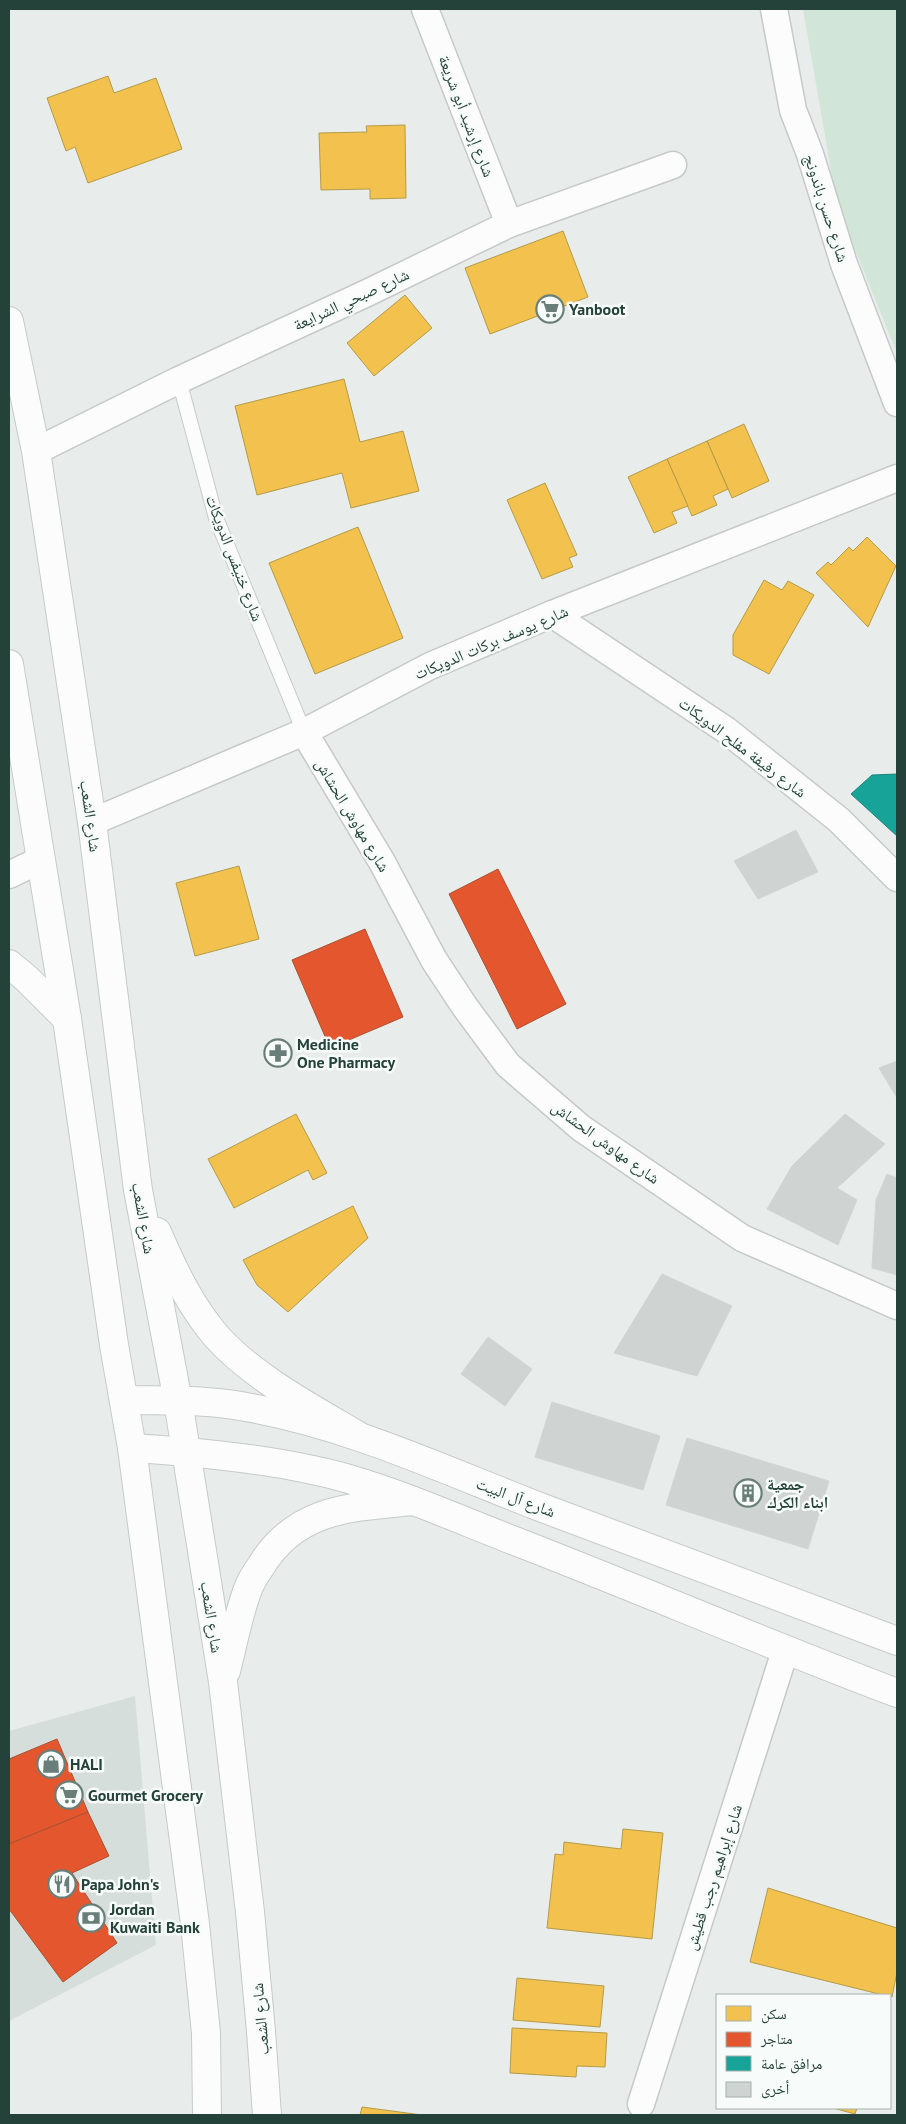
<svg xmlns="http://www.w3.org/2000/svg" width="906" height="2124" font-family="'PT Sans','Noto Naskh Arabic',sans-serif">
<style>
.built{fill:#d6dedb}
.green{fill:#d1e6d8}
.homes{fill:#f2c14e;stroke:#b49b48}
.shops{fill:#e4572e;stroke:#aa5132}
.public{fill:#17a398;stroke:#1b867c}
.building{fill:#cfd4d2;stroke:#d1d6d4}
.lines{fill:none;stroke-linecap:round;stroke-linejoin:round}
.service-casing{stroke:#c5cac8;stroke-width:16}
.minor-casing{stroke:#c5cac8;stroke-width:29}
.tertiary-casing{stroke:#c5cac8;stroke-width:30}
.secondary-casing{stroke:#c3cbc8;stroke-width:30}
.service{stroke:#fcfcfc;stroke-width:14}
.minor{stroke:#fcfcfc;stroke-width:26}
.tertiary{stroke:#fcfcfc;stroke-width:28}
.secondary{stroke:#fcfcfc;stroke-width:28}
.labels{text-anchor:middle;stroke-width:5;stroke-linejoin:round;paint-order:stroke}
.street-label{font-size:16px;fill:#24423a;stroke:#f7fbf9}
.poi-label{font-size:16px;font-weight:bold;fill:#24423a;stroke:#f7fbf9;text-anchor:start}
</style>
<rect width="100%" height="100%" fill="#e8edeb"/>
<!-- built -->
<polygon class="built" points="135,1696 156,1945 9,2021 9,1731"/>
<!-- green -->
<polygon class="green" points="803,9 897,9 897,353 837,205"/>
<!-- homes -->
<g class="homes">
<polygon points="108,76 114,93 156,78 182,149 88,183 75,147 66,151 47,98"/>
<polygon points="405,125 406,198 370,199 370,189 321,190 319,133 367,132 366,126"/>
<polygon points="563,231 588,297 490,334 465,268"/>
<polygon points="405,295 432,328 374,376 347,343"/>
<polygon points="344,379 360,442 403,431 419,491 351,508 342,473 257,495 235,406"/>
<polygon points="744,424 769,481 732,498 707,441"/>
<polygon points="707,441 728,489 713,496 717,505 692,516 667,459"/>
<polygon points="667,459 688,506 672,512 677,523 654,533 628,477"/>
<polygon points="545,483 577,555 569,558 573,567 542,579 507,500"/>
<polygon points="358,527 403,638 315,674 269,563"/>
<polygon points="867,537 896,566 868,627 816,573 828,562 831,565 849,547 853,551"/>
<polygon points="764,580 782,590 788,581 814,595 769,674 733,655 733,635"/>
<polygon points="239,866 259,939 195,956 176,883"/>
<polygon points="296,1114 327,1173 313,1180 308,1170 234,1208 208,1159"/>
<polygon points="353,1206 368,1238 288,1312 257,1285 243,1260"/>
<polygon points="623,1829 663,1833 652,1939 547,1928 555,1854 563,1855 564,1842 621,1849"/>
<polygon points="768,1888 897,1928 897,1972 892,1997 890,1995 883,1995 750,1962"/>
<polygon points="517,1978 604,1986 600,2027 513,2020"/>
<polygon points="512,2028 607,2033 605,2067 577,2066 576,2077 510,2073"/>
<polygon points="362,2107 422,2115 360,2115"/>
<polygon points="833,2108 857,2108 855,2114"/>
</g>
<!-- shops -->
<g class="shops">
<polygon points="498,869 566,1004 517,1029 449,894"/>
<polygon points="365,929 403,1017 330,1048 292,960"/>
<polygon points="57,1739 88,1812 9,1844 9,1759"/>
<polygon points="88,1812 109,1856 72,1873 117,1943 63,1982 9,1909 9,1844"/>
</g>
<!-- public -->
<polygon class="public" points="897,774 897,836 851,794 872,775"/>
<!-- building -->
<g class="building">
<polygon points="796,830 818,872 758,899 734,861"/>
<polygon points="897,1061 897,1098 879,1068"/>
<polygon points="845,1114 885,1144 837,1188 857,1200 838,1245 767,1209 792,1166"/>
<polygon points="887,1174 897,1178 897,1275 872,1268 876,1200"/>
<polygon points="662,1274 732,1306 697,1376 614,1353"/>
<polygon points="488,1337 532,1369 505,1406 461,1374"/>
<polygon points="552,1402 660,1436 643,1490 535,1457"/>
<polygon points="687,1438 829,1481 808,1549 666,1505"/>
</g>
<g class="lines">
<!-- service casing -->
<g class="service-casing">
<polyline id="service" points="179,380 216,518 304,732"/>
</g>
<!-- minor casing -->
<g class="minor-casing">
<g id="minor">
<polyline points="425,9 509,224"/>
<polyline points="774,9 793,110 810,154 844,264 897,403"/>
<polyline points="36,451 179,380 367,293 509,224 673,165"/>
<polyline points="552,614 726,730 839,820 897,878"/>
<polyline points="304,732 382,862 434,960 465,1007 508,1065 581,1128 742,1238 897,1306"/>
<polyline points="92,822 304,732 430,666 552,614 897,478"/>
<polyline points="9,875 40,860"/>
<polyline points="641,2104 785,1651"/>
</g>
</g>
<!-- tertiary casing -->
<g class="tertiary-casing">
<g id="tertiary">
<path d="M124 1400C164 1401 206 1399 246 1407 349 1425 444 1470 540 1507 659 1551 778 1596 897 1641"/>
<path d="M132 1448C200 1452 282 1460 349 1479 407 1496 463 1521 520 1543 646 1592 770 1645 897 1693"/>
</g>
</g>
<!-- secondary casing -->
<g class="secondary-casing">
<g id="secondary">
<polyline points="9,321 36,451 92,822 138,1190 178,1401 223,1682 250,1912 261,2031 267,2115"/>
<polyline points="9,664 67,1019 114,1345 132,1448 195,1924 206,2033 207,2115"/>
<polyline points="9,964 26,978 67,1019"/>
<path d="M157 1232C173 1269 190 1306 217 1337 253 1377 311 1408 357 1435"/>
<path d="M226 1671C233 1644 238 1615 248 1589 251 1581 256 1573 261 1566 296 1508 351 1507 413 1501"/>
</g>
</g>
<!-- service -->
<use href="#service" class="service"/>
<!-- minor -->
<use href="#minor" class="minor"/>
<!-- tertiary -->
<use href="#tertiary" class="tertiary"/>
<!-- secondary -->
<use href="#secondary" class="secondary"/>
</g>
<!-- icons -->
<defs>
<g id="supermarket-ring" transform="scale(1.4375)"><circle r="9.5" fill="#f7fbf9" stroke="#697e78" stroke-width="1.5"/><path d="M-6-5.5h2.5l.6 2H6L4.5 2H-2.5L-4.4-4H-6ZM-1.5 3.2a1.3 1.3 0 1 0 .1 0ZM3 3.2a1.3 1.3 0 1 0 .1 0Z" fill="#697e78"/></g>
<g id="pharmacy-ring" transform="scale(1.4375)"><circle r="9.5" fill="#f7fbf9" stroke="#697e78" stroke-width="1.5"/><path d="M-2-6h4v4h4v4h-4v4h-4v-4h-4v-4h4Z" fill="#697e78"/></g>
<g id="building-ring" transform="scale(1.4375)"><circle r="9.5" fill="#f7fbf9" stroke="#697e78" stroke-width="1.5"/><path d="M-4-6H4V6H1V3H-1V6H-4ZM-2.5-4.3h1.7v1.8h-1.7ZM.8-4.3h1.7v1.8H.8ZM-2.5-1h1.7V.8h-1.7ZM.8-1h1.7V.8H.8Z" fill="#697e78"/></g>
<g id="shop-ring" transform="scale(1.4375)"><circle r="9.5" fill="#f7fbf9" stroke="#697e78" stroke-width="1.5"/><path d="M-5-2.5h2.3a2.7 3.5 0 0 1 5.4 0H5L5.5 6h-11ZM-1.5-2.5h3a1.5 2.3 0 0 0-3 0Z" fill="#697e78"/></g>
<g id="restaurant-ring" transform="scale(1.4375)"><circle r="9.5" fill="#f7fbf9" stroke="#697e78" stroke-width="1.5"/><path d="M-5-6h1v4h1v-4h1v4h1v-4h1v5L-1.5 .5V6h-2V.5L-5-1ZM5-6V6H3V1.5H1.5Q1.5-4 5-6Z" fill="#697e78"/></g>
<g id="bank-ring" transform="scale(1.4375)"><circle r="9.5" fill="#f7fbf9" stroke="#697e78" stroke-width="1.5"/><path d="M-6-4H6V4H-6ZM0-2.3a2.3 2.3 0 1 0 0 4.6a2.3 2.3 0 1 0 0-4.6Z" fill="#697e78"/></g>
</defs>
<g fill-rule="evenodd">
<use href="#supermarket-ring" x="550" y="309"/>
<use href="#pharmacy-ring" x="278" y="1053"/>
<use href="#building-ring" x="748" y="1493"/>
<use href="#shop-ring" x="51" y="1764"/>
<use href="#supermarket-ring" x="69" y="1795"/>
<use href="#restaurant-ring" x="62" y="1884"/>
<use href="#bank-ring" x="91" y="1918"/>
</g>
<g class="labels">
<!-- street labels -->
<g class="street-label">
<text transform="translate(467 116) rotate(69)" y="6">شارع إرشيد أبو شريعة</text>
<text transform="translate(827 208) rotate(72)" y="6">شارع حسن باندونج</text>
<text transform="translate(351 299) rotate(-25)" y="6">شارع صبحي الشرايعة</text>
<text transform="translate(235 558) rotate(69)" y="6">شارع خنيفس الدويكات</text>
<text transform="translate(491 642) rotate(-23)" y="6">شارع يوسف بركات الدويكات</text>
<text transform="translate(743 747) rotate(37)" y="6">شارع رفيفة مفلح الدويكات</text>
<text transform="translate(353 815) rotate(59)" y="6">شارع مهاوش الحشاش</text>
<text transform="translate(91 816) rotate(82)" y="6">شارع الشعب</text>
<text transform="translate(606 1142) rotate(36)" y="6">شارع مهاوش الحشاش</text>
<text transform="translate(144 1218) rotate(80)" y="6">شارع الشعب</text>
<text transform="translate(516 1497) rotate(21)" y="6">شارع آل البيت</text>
<text transform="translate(212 1617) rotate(81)" y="6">شارع الشعب</text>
<text transform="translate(713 1877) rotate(-72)" y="6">شارع إبراهيم رجب قطيش</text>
<text transform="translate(260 2019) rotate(-95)" y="6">شارع الشعب</text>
</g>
<!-- poi labels -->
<g class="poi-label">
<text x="569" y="315">Yanboot</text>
<text x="297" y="1050">Medicine<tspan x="297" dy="18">One Pharmacy</tspan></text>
<text x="767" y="1490">جمعية<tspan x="767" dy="18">ابناء الكرك</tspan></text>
<text x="70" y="1770">HALI</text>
<text x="88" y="1801">Gourmet Grocery</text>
<text x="81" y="1890">Papa John's</text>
<text x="110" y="1915">Jordan<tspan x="110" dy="18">Kuwaiti Bank</tspan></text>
</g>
</g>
<!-- border -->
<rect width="906" height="2124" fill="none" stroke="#24423a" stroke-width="20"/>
<!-- legend -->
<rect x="716" y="1994" width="175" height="115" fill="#f7fbf9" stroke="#a3b1ad"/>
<rect x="726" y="2006" width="25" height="15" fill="#f2c14e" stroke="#a3b1ad"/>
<text x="761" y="2019" font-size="15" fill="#24423a">سكن</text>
<rect x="726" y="2032" width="25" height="15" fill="#e4572e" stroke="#a3b1ad"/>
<text x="761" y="2044" font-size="15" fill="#24423a">متاجر</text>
<rect x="726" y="2056" width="25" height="15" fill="#17a398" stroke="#a3b1ad"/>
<text x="761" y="2069" font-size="15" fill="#24423a">مرافق عامة</text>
<rect x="726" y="2082" width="25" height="15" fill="#cfd4d2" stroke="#a3b1ad"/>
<text x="761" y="2094" font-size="15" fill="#24423a">أخرى</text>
</svg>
